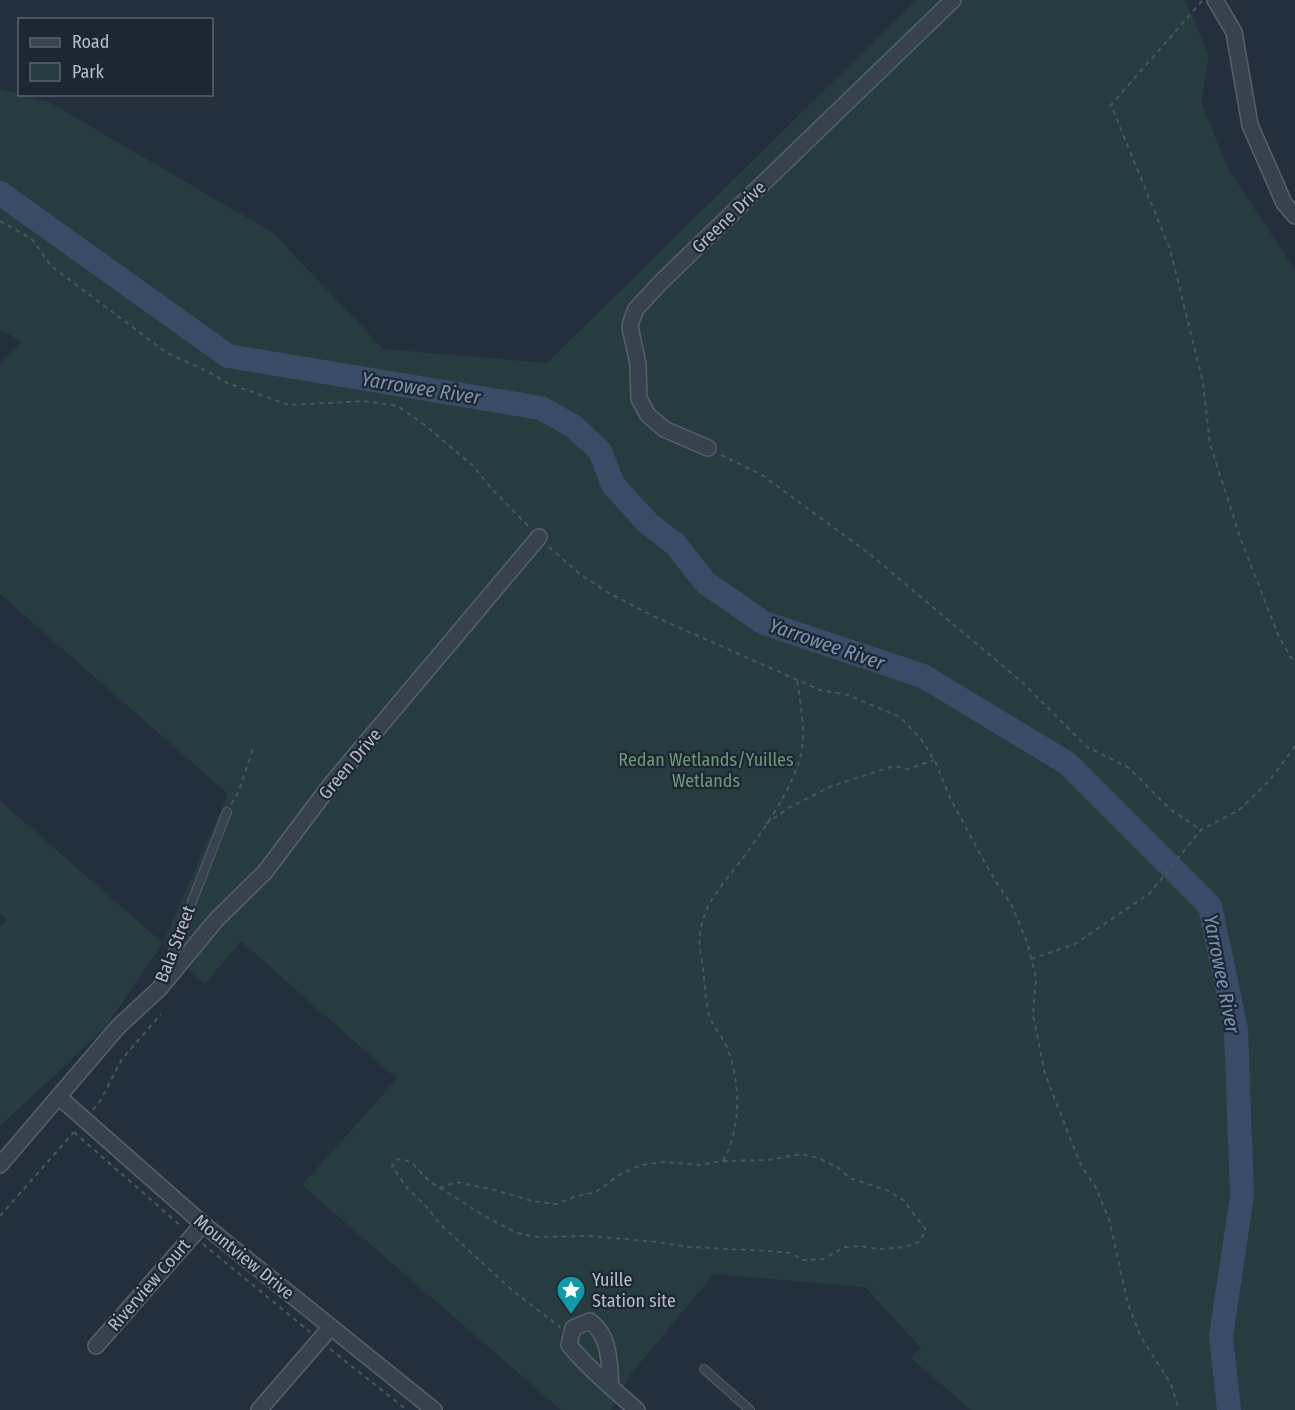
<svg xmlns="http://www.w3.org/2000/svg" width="1295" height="1410" font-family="'Fira Sans Condensed',sans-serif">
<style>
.green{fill:#263c3f}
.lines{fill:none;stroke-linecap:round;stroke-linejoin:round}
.river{stroke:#394c67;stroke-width:24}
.service-casing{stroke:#565f6c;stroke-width:10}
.minor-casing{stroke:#565f6c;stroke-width:18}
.path{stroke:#44595c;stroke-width:2;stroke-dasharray:4.5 4.5;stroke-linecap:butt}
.service{stroke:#38414e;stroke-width:8}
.minor{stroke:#38414e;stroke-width:15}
.labels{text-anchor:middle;stroke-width:4.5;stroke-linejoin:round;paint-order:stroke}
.street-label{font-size:18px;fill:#b4bcc9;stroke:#1d2633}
.park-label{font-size:18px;fill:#6b9a76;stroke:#1d2633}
.poi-label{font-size:18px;fill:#b4bcc9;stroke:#1d2633;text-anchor:start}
.water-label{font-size:20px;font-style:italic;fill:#7c92b1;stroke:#1d2633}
</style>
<rect width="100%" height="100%" fill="#242f3e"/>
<!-- green -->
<polygon class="green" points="916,0 1185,0 1209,55 1201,103 1228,169 1295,270 1295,1410 971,1410 911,1358 921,1348 865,1287 714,1274 630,1375 611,1410 561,1410 302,1185 397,1079 241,941 205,984 163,943 104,1029 0,1126 0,927 7,920 0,913 0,801 163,943 228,794 0,594 0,365 22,342 0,329 0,89 49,102 273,233 383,349 547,363"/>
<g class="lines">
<!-- river -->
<polyline class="river" points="0,193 228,356 541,408 573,426 600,451 613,485 649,524 675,544 706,583 764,623 923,676 1067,763 1210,906 1236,1029 1242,1196 1221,1336 1229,1410"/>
<!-- service casing -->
<g class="service-casing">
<g id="service">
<polyline points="163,976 227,812"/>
<polyline points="704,1369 750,1410"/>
</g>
</g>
<!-- minor casing -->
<g class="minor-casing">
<g id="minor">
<polyline points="1215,0 1234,32 1250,125 1284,203 1295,216"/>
<polyline points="708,448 664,429 648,415 639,399 638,364 630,327 631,322 636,309 661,282 953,0"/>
<polyline points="59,1097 203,1224 434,1410"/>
<polyline points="0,1165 118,1027 159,989 217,919 265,872 332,783 539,537"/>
<polyline points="96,1346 203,1224"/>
<path d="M611 1387C609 1363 611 1337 590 1321L573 1328 569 1345C589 1369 613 1389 637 1410"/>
<polyline points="259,1410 331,1327"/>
</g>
</g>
<!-- path -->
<g class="path">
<polyline points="1202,1 1111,105 1170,249 1203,383 1210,444 1241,540 1279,637 1295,664"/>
<polyline points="0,221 32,239 51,266 167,353 207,371 227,383 289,405 363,401 398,406 426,426 473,466 491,488 530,528"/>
<polyline points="721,455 762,475 871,555 1023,683 1087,747 1129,768 1170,809 1201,830"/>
<polyline points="549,547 581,575 607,592 653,616 820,690 848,695 900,717 921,739 936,763 949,796 990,872 1012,906 1027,942 1036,978 1033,1015 1045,1074 1080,1163 1096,1188 1109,1219 1128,1304 1141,1337 1171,1384 1179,1410"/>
<polyline points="231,804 238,793 254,746"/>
<polyline points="766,824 790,807 832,786 894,766 908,769 934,760"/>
<polyline points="1031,959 1075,944 1150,893 1201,830 1239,810 1270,780 1295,746"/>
<polyline points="93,1110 100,1101 122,1059 161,1014"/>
<polyline points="74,1132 182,1227"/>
<path d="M723 1161C741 1128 741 1086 728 1050 723 1036 710 1025 708 1010 705 997 705 983 703 970 702 958 698 945 700 933 704 903 721 887 739 863 760 835 788 796 799 762 807 737 801 706 797 680"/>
<polyline points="440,1188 456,1182 495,1190 532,1201 556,1204 574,1197 596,1192 619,1175 641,1165 664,1162 700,1165 722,1161 768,1160 801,1154 818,1158 837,1167 850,1178 889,1191 903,1200 926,1230 919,1242 905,1247 879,1249 860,1246 845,1247 823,1259 804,1260 790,1253 769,1251 689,1247 657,1242 590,1236 537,1237 517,1233 486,1217 429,1181 411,1162 398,1159 392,1166 407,1188 425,1205 440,1224 513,1291 560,1327"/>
<polyline points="0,1216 74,1132"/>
<polyline points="203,1244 310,1332"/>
<polyline points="330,1349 407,1410"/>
</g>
<!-- service -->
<use href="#service" class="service"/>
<!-- minor -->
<use href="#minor" class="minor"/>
</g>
<!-- icons -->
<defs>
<g id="sight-pin" transform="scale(1.5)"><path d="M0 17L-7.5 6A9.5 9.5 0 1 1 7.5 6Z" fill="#0f9aa8" stroke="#1d2633"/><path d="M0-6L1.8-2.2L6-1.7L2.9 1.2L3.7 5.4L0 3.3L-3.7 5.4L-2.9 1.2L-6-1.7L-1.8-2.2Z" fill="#fff"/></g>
</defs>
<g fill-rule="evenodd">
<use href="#sight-pin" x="571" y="1290"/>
</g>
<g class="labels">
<!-- street labels -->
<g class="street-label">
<text transform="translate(729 217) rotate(-44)" y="6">Greene Drive</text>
<text transform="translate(350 764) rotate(-50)" y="6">Green Drive</text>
<text transform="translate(175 944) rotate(-69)" y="6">Bala Street</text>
<text transform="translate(244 1257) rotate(39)" y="6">Mountview Drive</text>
<text transform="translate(149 1285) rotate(-49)" y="6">Riverview Court</text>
</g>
<!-- park labels -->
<g class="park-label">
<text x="706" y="766">Redan Wetlands/Yuilles<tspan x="706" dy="21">Wetlands</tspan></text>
</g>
<!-- poi labels -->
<g class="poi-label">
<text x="592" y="1286">Yuille<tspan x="592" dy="21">Station site</tspan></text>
</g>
<!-- water labels -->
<g class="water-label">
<text transform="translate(421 388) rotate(9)" y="7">Yarrowee River</text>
<text transform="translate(827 644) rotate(19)" y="7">Yarrowee River</text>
<text transform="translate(1222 974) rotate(79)" y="7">Yarrowee River</text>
</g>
</g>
<!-- legend -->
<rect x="18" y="18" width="195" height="78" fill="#1d2633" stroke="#59626f" stroke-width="1.5"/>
<rect x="30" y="38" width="30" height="9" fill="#38414e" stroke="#59626f" stroke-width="1.5"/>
<text x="72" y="48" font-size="18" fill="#b4bcc9">Road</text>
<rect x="30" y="63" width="30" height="18" fill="#263c3f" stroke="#59626f" stroke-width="1.5"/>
<text x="72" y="78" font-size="18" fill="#b4bcc9">Park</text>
</svg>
